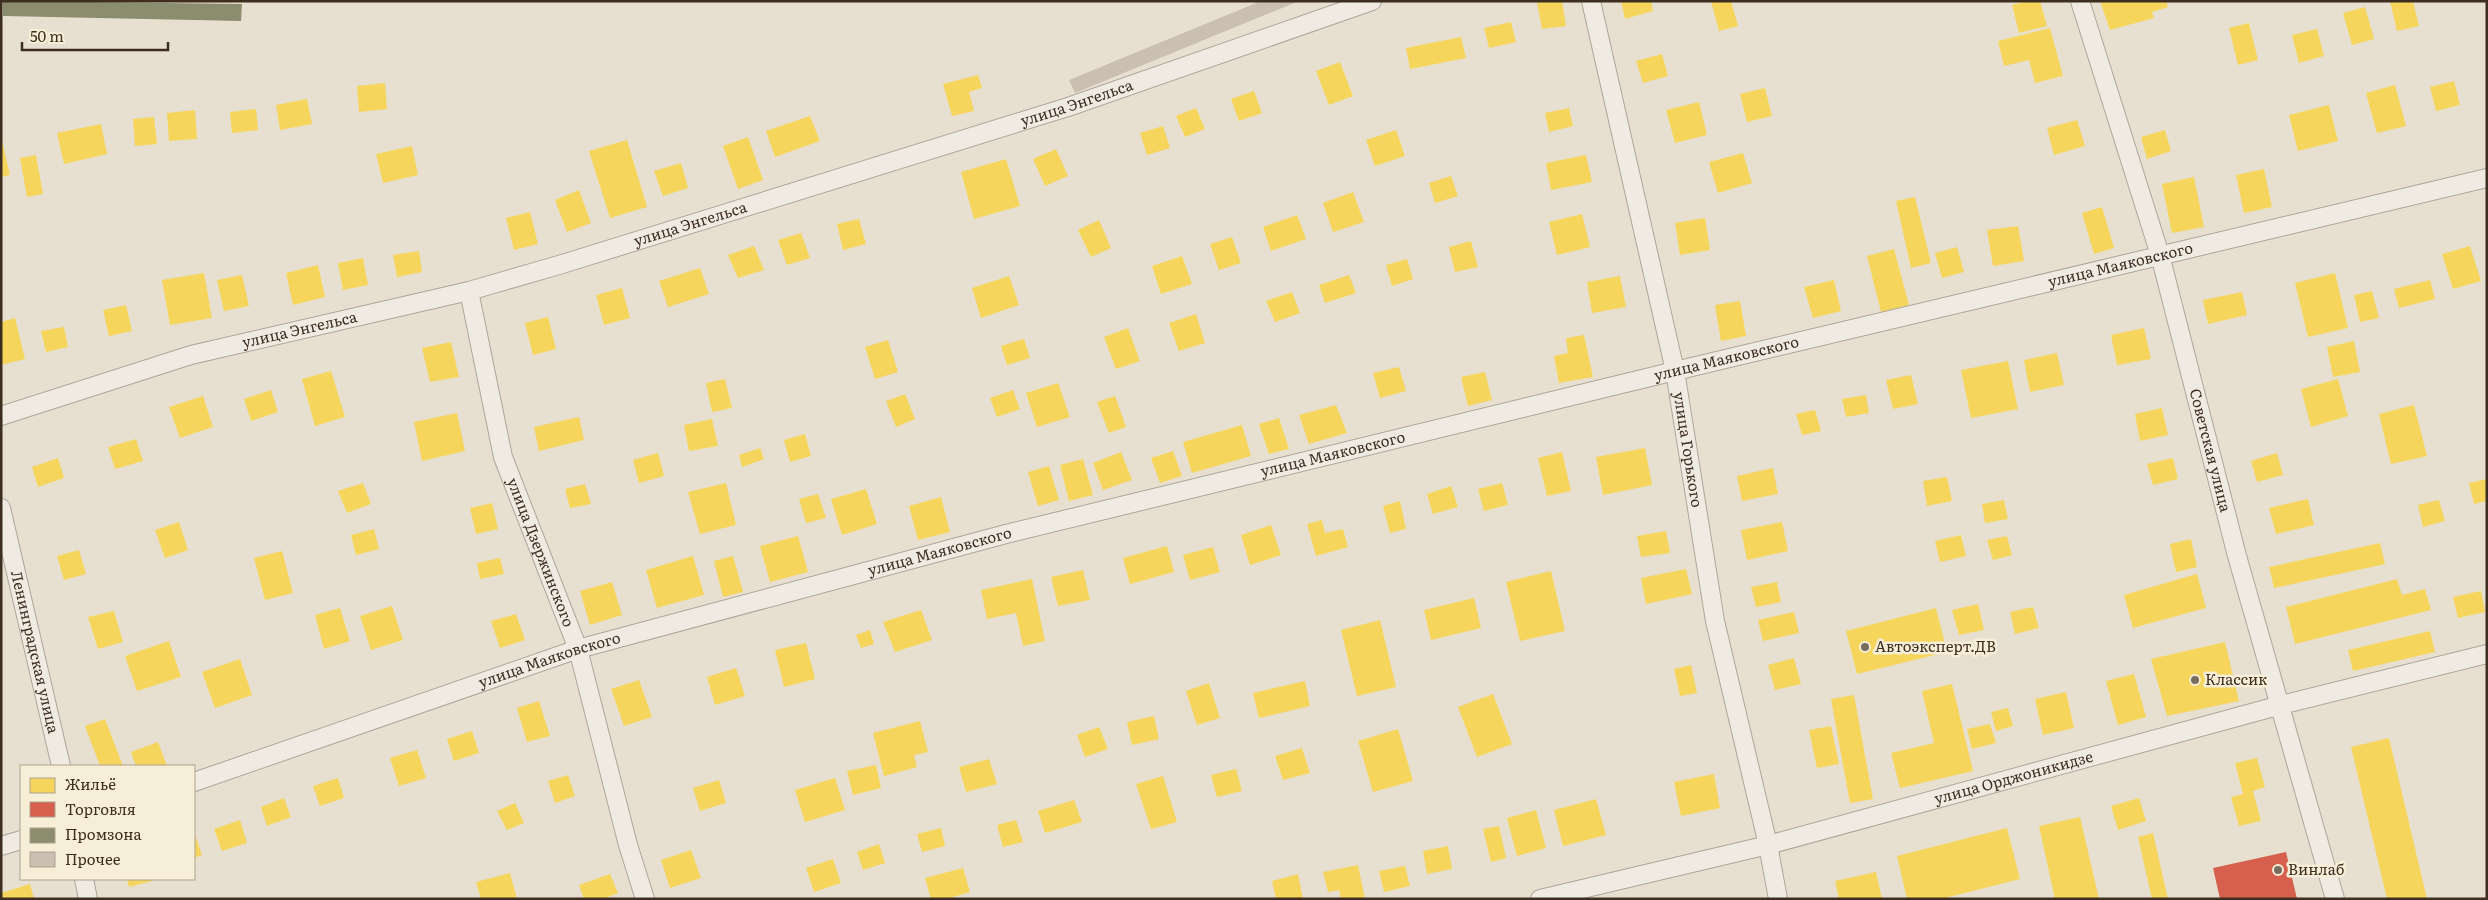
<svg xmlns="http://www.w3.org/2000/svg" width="2488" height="900" font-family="Literata,serif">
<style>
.homes{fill:#f6d55c}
.shops{fill:#d6604d}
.industry{fill:#8c8c6e}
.building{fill:#cbbfb2}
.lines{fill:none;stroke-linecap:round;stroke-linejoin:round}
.minor-casing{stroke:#ada599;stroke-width:20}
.minor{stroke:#efebe3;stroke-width:18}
.poi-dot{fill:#786c5e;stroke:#f7eed8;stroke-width:2}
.labels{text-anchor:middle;stroke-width:5;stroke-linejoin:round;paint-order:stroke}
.street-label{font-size:15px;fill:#3d2e20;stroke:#f7eed8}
.poi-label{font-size:15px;fill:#3d2e20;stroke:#f7eed8;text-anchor:start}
</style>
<rect width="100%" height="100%" fill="#e7e0d1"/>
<!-- homes -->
<g class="homes">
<polygon points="1562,1 1566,26 1542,29 1537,2"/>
<polygon points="1621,1 1651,1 1653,11 1625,19"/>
<polygon points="1711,1 1731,1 1738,26 1719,31"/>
<polygon points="2027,1 2040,1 2047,26 2019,33 2012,5"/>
<polygon points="2100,1 2166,1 2168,7 2152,12 2154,18 2110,30"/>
<polygon points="2390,1 2413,1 2419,26 2397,31"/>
<polygon points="2365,7 2374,39 2352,45 2343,13"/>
<polygon points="1511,22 1516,42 1489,48 1484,28"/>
<polygon points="2249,23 2258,60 2238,65 2229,28"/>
<polygon points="2050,28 2063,76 2035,83 2029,60 2004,66 1998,41"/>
<polygon points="2317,29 2324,56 2299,63 2292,35"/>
<polygon points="1461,37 1466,58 1410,69 1406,48"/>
<polygon points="1662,54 1668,76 1643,83 1636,61"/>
<polygon points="1340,62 1353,96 1329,105 1316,71"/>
<polygon points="978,75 982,88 969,92 974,111 952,116 943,84"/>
<polygon points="2454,81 2460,105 2436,111 2430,87"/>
<polygon points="385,83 387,109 359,112 357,86"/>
<polygon points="2395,85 2406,126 2377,133 2366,93"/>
<polygon points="1765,88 1772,116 1747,122 1740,94"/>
<polygon points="1254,91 1262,113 1239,121 1231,99"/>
<polygon points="307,99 312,124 280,130 276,105"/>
<polygon points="1699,102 1707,135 1675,143 1666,110"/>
<polygon points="2329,105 2338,141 2298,151 2289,115"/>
<polygon points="1196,108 1205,129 1185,137 1176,116"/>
<polygon points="1569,108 1573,126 1549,132 1545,113"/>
<polygon points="256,109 258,130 232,133 230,112"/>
<polygon points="195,110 197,139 169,141 167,113"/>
<polygon points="810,116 820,141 775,157 766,131"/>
<polygon points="154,117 157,144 135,146 133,119"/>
<polygon points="2077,120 2085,146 2054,155 2047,128"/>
<polygon points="101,124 107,154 64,164 57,133"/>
<polygon points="1163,126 1170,148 1147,155 1140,133"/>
<polygon points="1396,130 1405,156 1375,166 1366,140"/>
<polygon points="2165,130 2171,151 2147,159 2141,137"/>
<polygon points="1,136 10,175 1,177"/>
<polygon points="748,137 763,180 738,189 723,146"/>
<polygon points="627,140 647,207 610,218 589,151"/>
<polygon points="412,146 418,175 383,183 376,154"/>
<polygon points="1056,149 1068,176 1045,186 1033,159"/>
<polygon points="1743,153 1752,183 1718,193 1709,162"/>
<polygon points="36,155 43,194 27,197 20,158"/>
<polygon points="1586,155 1592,182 1551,190 1546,163"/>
<polygon points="1006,159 1020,206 974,219 961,172"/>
<polygon points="681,163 688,188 663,196 654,171"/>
<polygon points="2264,169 2272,207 2244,213 2236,175"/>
<polygon points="1451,176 1458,196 1435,203 1429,183"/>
<polygon points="2194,177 2204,227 2172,233 2162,184"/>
<polygon points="579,190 591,223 567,232 555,200"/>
<polygon points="1353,192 1364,222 1333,232 1323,203"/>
<polygon points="1915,197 1931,263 1911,268 1896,201"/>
<polygon points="2102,207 2114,248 2094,254 2082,213"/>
<polygon points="530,212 538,244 514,250 506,218"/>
<polygon points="1582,214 1590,247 1557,255 1549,222"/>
<polygon points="1297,215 1306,239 1271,251 1263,227"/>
<polygon points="1705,218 1710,250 1680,255 1675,223"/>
<polygon points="859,219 866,244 843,250 837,224"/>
<polygon points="1099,220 1111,248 1091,257 1078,230"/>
<polygon points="2018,226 2024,261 1993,266 1987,230"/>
<polygon points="801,233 810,258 787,265 778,240"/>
<polygon points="1232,237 1241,263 1219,270 1210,244"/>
<polygon points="1471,241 1478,267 1455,272 1449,247"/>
<polygon points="754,246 764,270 738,278 728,255"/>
<polygon points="2470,246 2481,281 2453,289 2442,254"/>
<polygon points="1957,247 1964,272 1942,278 1935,253"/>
<polygon points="1894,249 1909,305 1881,312 1867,256"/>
<polygon points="419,251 422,272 397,277 393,255"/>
<polygon points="1182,256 1192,284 1161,294 1152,266"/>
<polygon points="363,258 368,285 343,290 338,263"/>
<polygon points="1407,259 1413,279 1392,286 1386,265"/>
<polygon points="318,265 325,297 293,305 286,273"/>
<polygon points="700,268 709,294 668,307 659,281"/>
<polygon points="204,273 212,318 170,325 162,280"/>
<polygon points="2335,273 2348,328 2308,337 2295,283"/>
<polygon points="242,275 249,306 224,311 217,280"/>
<polygon points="1349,275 1356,293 1325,303 1319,285"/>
<polygon points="1009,276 1019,305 981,318 972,288"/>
<polygon points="1620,276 1626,307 1592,313 1587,282"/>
<polygon points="1834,280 1841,311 1813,318 1804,287"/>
<polygon points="2430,280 2435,299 2399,308 2394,289"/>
<polygon points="622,288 630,318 604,325 596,295"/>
<polygon points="2372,291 2379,318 2360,322 2354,295"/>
<polygon points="1292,292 1300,313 1275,322 1266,301"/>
<polygon points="2242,292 2247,315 2208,324 2203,300"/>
<polygon points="1740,301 1746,336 1721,341 1715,305"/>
<polygon points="126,305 132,331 109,336 103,310"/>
<polygon points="1196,314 1205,343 1179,351 1169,323"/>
<polygon points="548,317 556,349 533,355 525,323"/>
<polygon points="15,318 25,359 1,365 1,322"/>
<polygon points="64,327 68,347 46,352 41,331"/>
<polygon points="1128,328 1140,361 1116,369 1104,337"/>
<polygon points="2144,328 2151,359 2117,365 2111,335"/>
<polygon points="1584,335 1593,377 1559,383 1554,356 1568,353 1566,338"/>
<polygon points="1024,339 1030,358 1007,365 1001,346"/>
<polygon points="888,340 898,372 875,379 865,347"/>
<polygon points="2354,341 2360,372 2333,377 2327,347"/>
<polygon points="451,342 459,377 430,382 422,348"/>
<polygon points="2057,353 2064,385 2030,392 2024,360"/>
<polygon points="2008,361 2018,409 1971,418 1961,370"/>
<polygon points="1399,367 1406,391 1380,398 1373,373"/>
<polygon points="331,371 345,417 315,426 302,379"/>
<polygon points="1485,372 1492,400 1468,406 1461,377"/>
<polygon points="1911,375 1918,404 1893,409 1886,380"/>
<polygon points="725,379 732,408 712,412 706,383"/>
<polygon points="2338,379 2348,416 2311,427 2301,389"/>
<polygon points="1058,383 1070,417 1037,427 1026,393"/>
<polygon points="271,390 278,412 251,421 244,399"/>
<polygon points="1013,390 1020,409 997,417 990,398"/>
<polygon points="905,394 915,419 896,427 886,401"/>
<polygon points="1866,395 1869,413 1846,417 1842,399"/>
<polygon points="203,396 213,427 180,438 169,407"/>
<polygon points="1115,396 1126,427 1109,433 1097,402"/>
<polygon points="1336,405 1347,433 1309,444 1299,415"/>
<polygon points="2414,405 2427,456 2391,464 2379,414"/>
<polygon points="2162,408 2168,435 2140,441 2135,414"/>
<polygon points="1815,410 1821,431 1802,435 1796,414"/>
<polygon points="457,413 465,451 422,461 414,422"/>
<polygon points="579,417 584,440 539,451 534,427"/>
<polygon points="1279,418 1289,449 1269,454 1259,424"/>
<polygon points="712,419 718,446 689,451 684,425"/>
<polygon points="1242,425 1251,456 1192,473 1183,442"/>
<polygon points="805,434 811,456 790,462 784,440"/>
<polygon points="136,439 143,461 115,469 108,447"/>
<polygon points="760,448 764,459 742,467 739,455"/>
<polygon points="1645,448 1652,485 1603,495 1596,457"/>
<polygon points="1173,451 1182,476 1160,483 1151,458"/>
<polygon points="1121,452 1132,480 1103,490 1093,463"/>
<polygon points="1562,452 1571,491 1547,496 1538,458"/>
<polygon points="658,453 664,476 639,483 633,460"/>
<polygon points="2277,453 2283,475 2257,482 2251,461"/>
<polygon points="58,458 64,478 38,487 32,467"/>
<polygon points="2173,458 2178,479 2153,485 2147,464"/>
<polygon points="1083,459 1093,495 1069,501 1060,465"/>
<polygon points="1049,466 1059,500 1038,506 1028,472"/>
<polygon points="1773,468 1778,494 1742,501 1737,476"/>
<polygon points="1947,477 1952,501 1927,506 1923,481"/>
<polygon points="2487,479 2487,501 2474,504 2469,483"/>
<polygon points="363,483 371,504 347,513 338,491"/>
<polygon points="726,483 736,525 700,534 688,492"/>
<polygon points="1502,483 1508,505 1484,511 1478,489"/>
<polygon points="585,484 591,504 570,508 565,489"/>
<polygon points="1451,486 1458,507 1433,514 1427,494"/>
<polygon points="866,489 877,524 842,535 831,499"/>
<polygon points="818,494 826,518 806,523 799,499"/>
<polygon points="941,497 950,532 918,540 909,506"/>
<polygon points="2308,499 2314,525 2276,534 2269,508"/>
<polygon points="2004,500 2008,519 1985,523 1982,504"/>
<polygon points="2439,500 2445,521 2423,527 2418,505"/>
<polygon points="1400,501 1406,529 1390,533 1383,506"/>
<polygon points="492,503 498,529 476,534 470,508"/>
<polygon points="1322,520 1325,533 1343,529 1348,547 1316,556 1307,524"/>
<polygon points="179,522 188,550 165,558 155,530"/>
<polygon points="1782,522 1788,551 1747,560 1741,530"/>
<polygon points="1271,525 1281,555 1250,565 1241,535"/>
<polygon points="374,529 379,549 356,555 351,535"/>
<polygon points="1666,531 1670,553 1641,557 1637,536"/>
<polygon points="1961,535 1966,556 1940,562 1935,541"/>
<polygon points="798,536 808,572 770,582 760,546"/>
<polygon points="2007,536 2012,555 1993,560 1987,540"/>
<polygon points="2191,539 2197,567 2176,572 2170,544"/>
<polygon points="2380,543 2385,564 2274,588 2269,567"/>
<polygon points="1167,546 1174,572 1130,584 1123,558"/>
<polygon points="1213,547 1220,572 1190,580 1183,555"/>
<polygon points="79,550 86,574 64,580 57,556"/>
<polygon points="282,551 293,593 265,600 254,558"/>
<polygon points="693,556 704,595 657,608 646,570"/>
<polygon points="733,556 743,592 723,597 714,561"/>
<polygon points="500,558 504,574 480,579 477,563"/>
<polygon points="1686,569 1692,594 1646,604 1641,578"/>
<polygon points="1083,570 1090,600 1058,606 1051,577"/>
<polygon points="1551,571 1565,631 1520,641 1506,582"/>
<polygon points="2197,574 2206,608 2133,628 2124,595"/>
<polygon points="1032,579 1045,641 1023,646 1016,613 987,619 981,590"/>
<polygon points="2397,579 2402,595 2425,589 2431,610 2295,644 2286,607"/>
<polygon points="612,582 622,615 590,625 580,591"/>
<polygon points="1777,582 1781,602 1756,607 1751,587"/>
<polygon points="2481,591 2485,612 2458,618 2453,597"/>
<polygon points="1474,598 1481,628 1431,640 1424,610"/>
<polygon points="1978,604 1984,630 1959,635 1952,610"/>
<polygon points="392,606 403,640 371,650 360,616"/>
<polygon points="2033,607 2039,628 2015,634 2010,612"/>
<polygon points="340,608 350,641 324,649 315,615"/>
<polygon points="1936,608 1947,652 1857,674 1846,631"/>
<polygon points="921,610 932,640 895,652 883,622"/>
<polygon points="114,611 123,642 98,649 88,617"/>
<polygon points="1794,612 1799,633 1763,641 1758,620"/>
<polygon points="516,614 525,640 500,648 491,621"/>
<polygon points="1380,620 1396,687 1357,696 1341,630"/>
<polygon points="870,630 874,644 861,648 856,635"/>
<polygon points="2430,631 2435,652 2353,671 2348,650"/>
<polygon points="169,641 181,677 137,691 125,656"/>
<polygon points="2225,642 2239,701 2167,716 2151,659"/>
<polygon points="806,643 815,679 784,687 775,650"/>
<polygon points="1794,658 1801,684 1775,690 1768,665"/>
<polygon points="240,659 252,695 215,708 202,672"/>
<polygon points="1691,665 1697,693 1680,696 1674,669"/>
<polygon points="736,668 745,696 715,705 707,677"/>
<polygon points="2134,674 2146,717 2118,725 2106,681"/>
<polygon points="639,680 652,717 624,726 611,689"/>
<polygon points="1305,681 1310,706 1259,718 1253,693"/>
<polygon points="1209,683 1220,718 1197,725 1186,691"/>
<polygon points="1952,684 1973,771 1900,788 1891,753 1934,743 1922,691"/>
<polygon points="2066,692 2074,728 2043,735 2035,699"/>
<polygon points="1493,694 1512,744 1477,757 1458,707"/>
<polygon points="1854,695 1873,799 1850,803 1831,699"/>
<polygon points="539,701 550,736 527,742 517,708"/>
<polygon points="2008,708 2013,726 1996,731 1991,712"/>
<polygon points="1154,716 1159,739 1132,745 1127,722"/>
<polygon points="105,719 123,766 100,766 85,726"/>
<polygon points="920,721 928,752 914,755 917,767 884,776 873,733"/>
<polygon points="1990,724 1996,743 1972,749 1967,729"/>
<polygon points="1831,726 1839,764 1817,768 1809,730"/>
<polygon points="1099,727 1108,749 1085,757 1077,735"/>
<polygon points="1398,729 1413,781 1373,792 1358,741"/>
<polygon points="472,731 479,753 454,761 447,739"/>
<polygon points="2389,738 2427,899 2387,899 2351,747"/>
<polygon points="158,742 167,766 136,766 131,752"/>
<polygon points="1302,748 1310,773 1283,780 1275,756"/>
<polygon points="417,750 426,778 399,786 390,758"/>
<polygon points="2257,758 2265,787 2253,791 2261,821 2239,826 2231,797 2243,794 2235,763"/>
<polygon points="989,759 997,784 966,792 959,767"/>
<polygon points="876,765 881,788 853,795 847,771"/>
<polygon points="1236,769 1242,791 1217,797 1211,775"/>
<polygon points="1714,774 1720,808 1681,816 1674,782"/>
<polygon points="568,775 575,796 555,803 548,781"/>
<polygon points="1163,776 1177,822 1151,829 1136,784"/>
<polygon points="338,778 344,798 320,806 313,786"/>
<polygon points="835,778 845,810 805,822 795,790"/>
<polygon points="719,780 726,803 700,811 693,788"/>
<polygon points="284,798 291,817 267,826 261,807"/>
<polygon points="2139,798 2146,821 2118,830 2111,806"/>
<polygon points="1596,799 1606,835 1563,846 1554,810"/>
<polygon points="1074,800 1082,822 1045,833 1038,811"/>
<polygon points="515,803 524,823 507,830 497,811"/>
<polygon points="1536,810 1546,848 1517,856 1507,818"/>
<polygon points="2080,817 2099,899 2055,899 2039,826"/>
<polygon points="240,820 247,843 222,851 214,829"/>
<polygon points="1016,820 1023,842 1003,847 997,825"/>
<polygon points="1499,826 1506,858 1491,862 1483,829"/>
<polygon points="941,828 945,846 922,852 917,834"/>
<polygon points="2007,828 2020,879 1941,899 1907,899 1897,856"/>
<polygon points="194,832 202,855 194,858"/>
<polygon points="2153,833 2168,899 2152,899 2138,837"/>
<polygon points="879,844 885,863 863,870 857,852"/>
<polygon points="1448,846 1452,869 1427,874 1423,851"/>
<polygon points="691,850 701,878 670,888 661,860"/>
<polygon points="833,859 841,883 814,892 806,868"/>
<polygon points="1358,865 1365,899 1341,899 1339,890 1328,892 1323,872"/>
<polygon points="1405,866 1410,886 1384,892 1379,871"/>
<polygon points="963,868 970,892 946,899 931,899 925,878"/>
<polygon points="1876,872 1882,899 1839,899 1835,881"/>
<polygon points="510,873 517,899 481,899 476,882"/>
<polygon points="610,874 618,893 603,899 584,899 579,885"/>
<polygon points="1298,874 1303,899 1276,899 1272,881"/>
<polygon points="127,879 152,879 152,881 129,887"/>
<polygon points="30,884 34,899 1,899 1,893"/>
</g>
<!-- shops -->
<polygon class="shops" points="2286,852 2297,899 2220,899 2213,868"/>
<!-- industry -->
<polygon class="industry" points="3,1 242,4 241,21 3,16"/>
<!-- building -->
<polygon class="building" points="1261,1 1299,1 1075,93 1069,80"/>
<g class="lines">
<!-- minor casing -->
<g class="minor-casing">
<g id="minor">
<path id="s1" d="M1591 1 1675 371 1715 621 1768 845 1778 899"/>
<path id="s2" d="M2080 1 2160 255 2237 556 2335 899"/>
<path id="s3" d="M469 291 503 457 578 649 628 845 645 899"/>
<path id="s4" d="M1 416 191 355 469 291 559 265 1068 107 1372 1"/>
<path id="s5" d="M1 508 61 766"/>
<path id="s6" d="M194 782 578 649 1006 534 1675 371 2487 178"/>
<polyline points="1,846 21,840"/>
<polyline points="84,879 88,899"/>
<path id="s7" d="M1540 899 1768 845 2281 705 2487 654"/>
</g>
</g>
<!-- minor -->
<use href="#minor" class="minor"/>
</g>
<!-- markers -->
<g class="poi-dot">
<circle cx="1865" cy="647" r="5"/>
<circle cx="2195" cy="680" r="5"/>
<circle cx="2278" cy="870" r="5"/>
</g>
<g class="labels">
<!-- street labels -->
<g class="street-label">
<text dy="5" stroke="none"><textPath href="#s4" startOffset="1121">улица Энгельса</textPath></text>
<text dy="5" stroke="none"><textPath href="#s4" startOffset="716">улица Энгельса</textPath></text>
<text dy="5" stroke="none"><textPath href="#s6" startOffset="1996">улица Маяковского</textPath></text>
<text dy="5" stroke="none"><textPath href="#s4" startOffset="311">улица Энгельса</textPath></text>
<text dy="5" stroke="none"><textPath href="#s6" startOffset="1591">улица Маяковского</textPath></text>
<text dy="5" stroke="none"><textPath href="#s2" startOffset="468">Советская улица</textPath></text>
<text dy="5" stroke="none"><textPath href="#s1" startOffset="459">улица Горького</textPath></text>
<text dy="5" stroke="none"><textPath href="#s6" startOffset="1186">улица Маяковского</textPath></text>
<text dy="5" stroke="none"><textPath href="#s6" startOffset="781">улица Маяковского</textPath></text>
<text dy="5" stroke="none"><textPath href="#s3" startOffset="272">улица Дзержинского</textPath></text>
<text dy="5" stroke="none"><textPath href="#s5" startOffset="148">Ленинградская улица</textPath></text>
<text dy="5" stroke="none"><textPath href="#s6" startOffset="376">улица Маяковского</textPath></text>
<text dy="5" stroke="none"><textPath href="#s7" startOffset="489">улица Орджоникидзе</textPath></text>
</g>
<!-- poi labels -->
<g class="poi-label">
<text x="1875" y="652">Автоэксперт.ДВ</text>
<text x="2205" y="685">Классик</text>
<text x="2288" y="875">Винлаб</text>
</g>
</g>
<!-- border -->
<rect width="2488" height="900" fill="none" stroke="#3d2e20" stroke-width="5"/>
<!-- legend -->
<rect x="20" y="765" width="175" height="115" fill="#f7eed8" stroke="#ada18e"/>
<rect x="30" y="778" width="25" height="15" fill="#f6d55c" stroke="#ada18e"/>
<text x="65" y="790" font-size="15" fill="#3d2e20">Жильё</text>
<rect x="30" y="802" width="25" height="15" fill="#d6604d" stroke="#ada18e"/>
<text x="65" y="815" font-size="15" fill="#3d2e20">Торговля</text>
<rect x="30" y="828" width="25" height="15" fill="#8c8c6e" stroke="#ada18e"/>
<text x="65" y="840" font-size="15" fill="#3d2e20">Промзона</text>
<rect x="30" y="852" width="25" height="15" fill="#cbbfb2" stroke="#ada18e"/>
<text x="65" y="865" font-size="15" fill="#3d2e20">Прочее</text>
<!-- scale -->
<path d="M22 42v8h146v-8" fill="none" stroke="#3d2e20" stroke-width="2.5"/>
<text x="30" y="42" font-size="15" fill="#3d2e20" stroke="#f7eed8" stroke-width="4" paint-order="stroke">50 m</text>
</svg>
